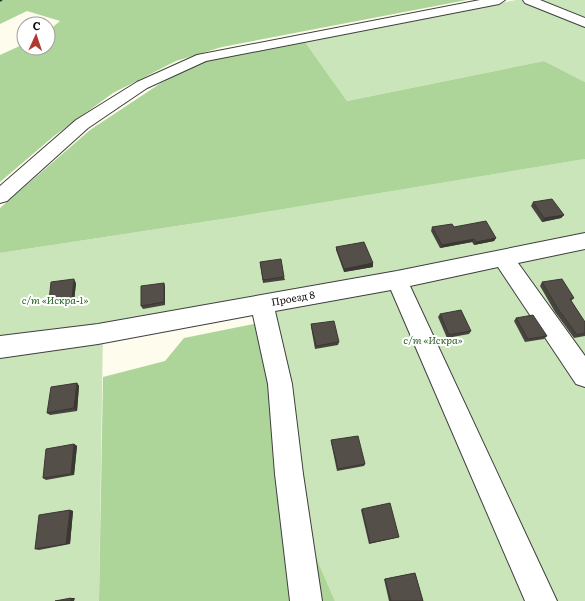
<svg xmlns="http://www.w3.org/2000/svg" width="585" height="601" font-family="Literata,serif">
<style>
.green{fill:#cae5b9}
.forest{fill:#add599}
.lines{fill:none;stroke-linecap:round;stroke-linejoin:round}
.minor-casing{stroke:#3f3f3f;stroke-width:2}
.path{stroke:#2e2e2e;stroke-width:1.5;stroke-dasharray:2.5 1.5;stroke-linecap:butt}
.minor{fill:#fff;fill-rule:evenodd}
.wall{fill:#48443f}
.shaded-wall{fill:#3b3733}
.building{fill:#544f49;stroke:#3b3733}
.labels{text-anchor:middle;stroke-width:4;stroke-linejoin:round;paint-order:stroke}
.street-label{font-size:10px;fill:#0c0c0c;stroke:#fff}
.park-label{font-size:10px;font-style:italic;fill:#275f22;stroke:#fff}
</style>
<rect width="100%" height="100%" fill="#fefcec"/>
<!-- green -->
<g class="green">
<polygon points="516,0 585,0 585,82 544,61 347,101 305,42"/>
<polygon points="585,159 585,601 335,601 311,547 275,308 103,327 99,601 0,601 0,253 236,217"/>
</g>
<!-- forest -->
<g class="forest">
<polygon points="0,0 467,0 222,47 176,61 113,93 54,136 0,182 0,55 24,44 24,48 48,48 48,31 60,21 27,11 0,24"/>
<polygon points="305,42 347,101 544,61 585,82 585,159 236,217 0,253 0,208 90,130 161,83 204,61"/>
<polygon points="259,323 273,389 280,476 335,601 99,601 103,377 165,361 184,338"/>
</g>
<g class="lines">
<!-- minor casing -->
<g class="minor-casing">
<g id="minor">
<polygon points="480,0 505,0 499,4 206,61 147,88 88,128 7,201 0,203 0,186 76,120 137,82 197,55"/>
<polygon points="523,0 540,0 585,18 585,27 525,3"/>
<polygon points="585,233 585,249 518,263 585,356 585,387 576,384 498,267 410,286 557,601 525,601 391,290 275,311 292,384 303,474 322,601 290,601 275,474 268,384 253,315 98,344 0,358 0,336 98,324 397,271"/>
</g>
</g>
<!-- path -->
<polyline class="path" points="0,1 2,0"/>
<!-- minor -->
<use href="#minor" class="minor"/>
</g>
<!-- wall -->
<g class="wall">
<polygon points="533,202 564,215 561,218 542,222 531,206"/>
<polygon points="432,227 454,227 496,238 494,241 474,245 472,242 440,248 431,231"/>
<polygon points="336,247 373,263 373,267 344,272 336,250"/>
<polygon points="260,262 284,277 285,280 263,283"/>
<polygon points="542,282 574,298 571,301 585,322 585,336 574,338 555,312 540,286"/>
<polygon points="76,283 74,301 51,304 49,301"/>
<polygon points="164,283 165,287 165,305 143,309 141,306"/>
<polygon points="440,314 471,331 469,334 447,338 438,317"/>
<polygon points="516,318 547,336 544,339 525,342 514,321"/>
<polygon points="311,324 339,342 338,345 315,349 311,327"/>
<polygon points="77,383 79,386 77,411 50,415 47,413"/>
<polygon points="331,440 365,464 364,466 337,471 331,442"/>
<polygon points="74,444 77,446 74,475 46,480 43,478"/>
<polygon points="362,509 399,537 369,544 361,510"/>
<polygon points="70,510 73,511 70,544 39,550 35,549"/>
<polygon points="415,573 423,601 389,601 384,579"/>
</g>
<!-- shaded-wall -->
<g class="shaded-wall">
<polygon points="564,215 561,218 542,222 544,218"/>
<polygon points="496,238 494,241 474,245 476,242"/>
<polygon points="474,239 472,242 440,248 442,245"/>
<polygon points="373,263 373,267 344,272 344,269"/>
<polygon points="74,279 76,283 74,301 72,298"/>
<polygon points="164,283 165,287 165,305 164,302"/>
<polygon points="77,383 79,386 77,411 74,408"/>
<polygon points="74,444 77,446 74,475 71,474"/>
<polygon points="70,510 73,511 70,544 66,544"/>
<polygon points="71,598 75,598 74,601 71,601"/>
</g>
<!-- building -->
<g class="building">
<polygon points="552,199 564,215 544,218 533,202"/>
<polygon points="486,221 496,238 476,242 474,239 442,245 432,227 452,224 454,227"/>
<polygon points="364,242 373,263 344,269 336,247"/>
<polygon points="281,259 284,277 263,280 260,262"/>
<polygon points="74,279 72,298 49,301 51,282"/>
<polygon points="562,279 574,298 570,299 585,322 585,333 577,335 558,309 542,282"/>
<polygon points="164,283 164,302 141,306 141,286"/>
<polygon points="461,310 471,331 449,335 440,314"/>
<polygon points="533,315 547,336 528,339 516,318"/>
<polygon points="334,321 339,342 316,346 311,324"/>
<polygon points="77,383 74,408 47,413 51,387"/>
<polygon points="358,436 365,464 338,469 331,440"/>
<polygon points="74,444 71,474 43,478 46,449"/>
<polygon points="390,503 399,537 370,543 362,509"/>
<polygon points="70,510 66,544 35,549 39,515"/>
<polygon points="415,573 423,601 391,601 385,579"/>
<polygon points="71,598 71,601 55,601"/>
</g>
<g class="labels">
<!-- street labels -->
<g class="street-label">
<text transform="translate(293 298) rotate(-10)" y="4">Проезд 8</text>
</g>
<!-- park labels -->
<g class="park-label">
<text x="55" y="304">с/т «Искра-1»</text>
<text x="433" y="344">с/т «Искра»</text>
</g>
</g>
<!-- north arrow -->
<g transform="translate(36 36) rotate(3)"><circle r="19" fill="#ffffff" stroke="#9e9e9e"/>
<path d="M0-3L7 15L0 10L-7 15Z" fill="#b1382f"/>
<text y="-6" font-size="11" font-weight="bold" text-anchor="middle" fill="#0c0c0c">С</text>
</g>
</svg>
